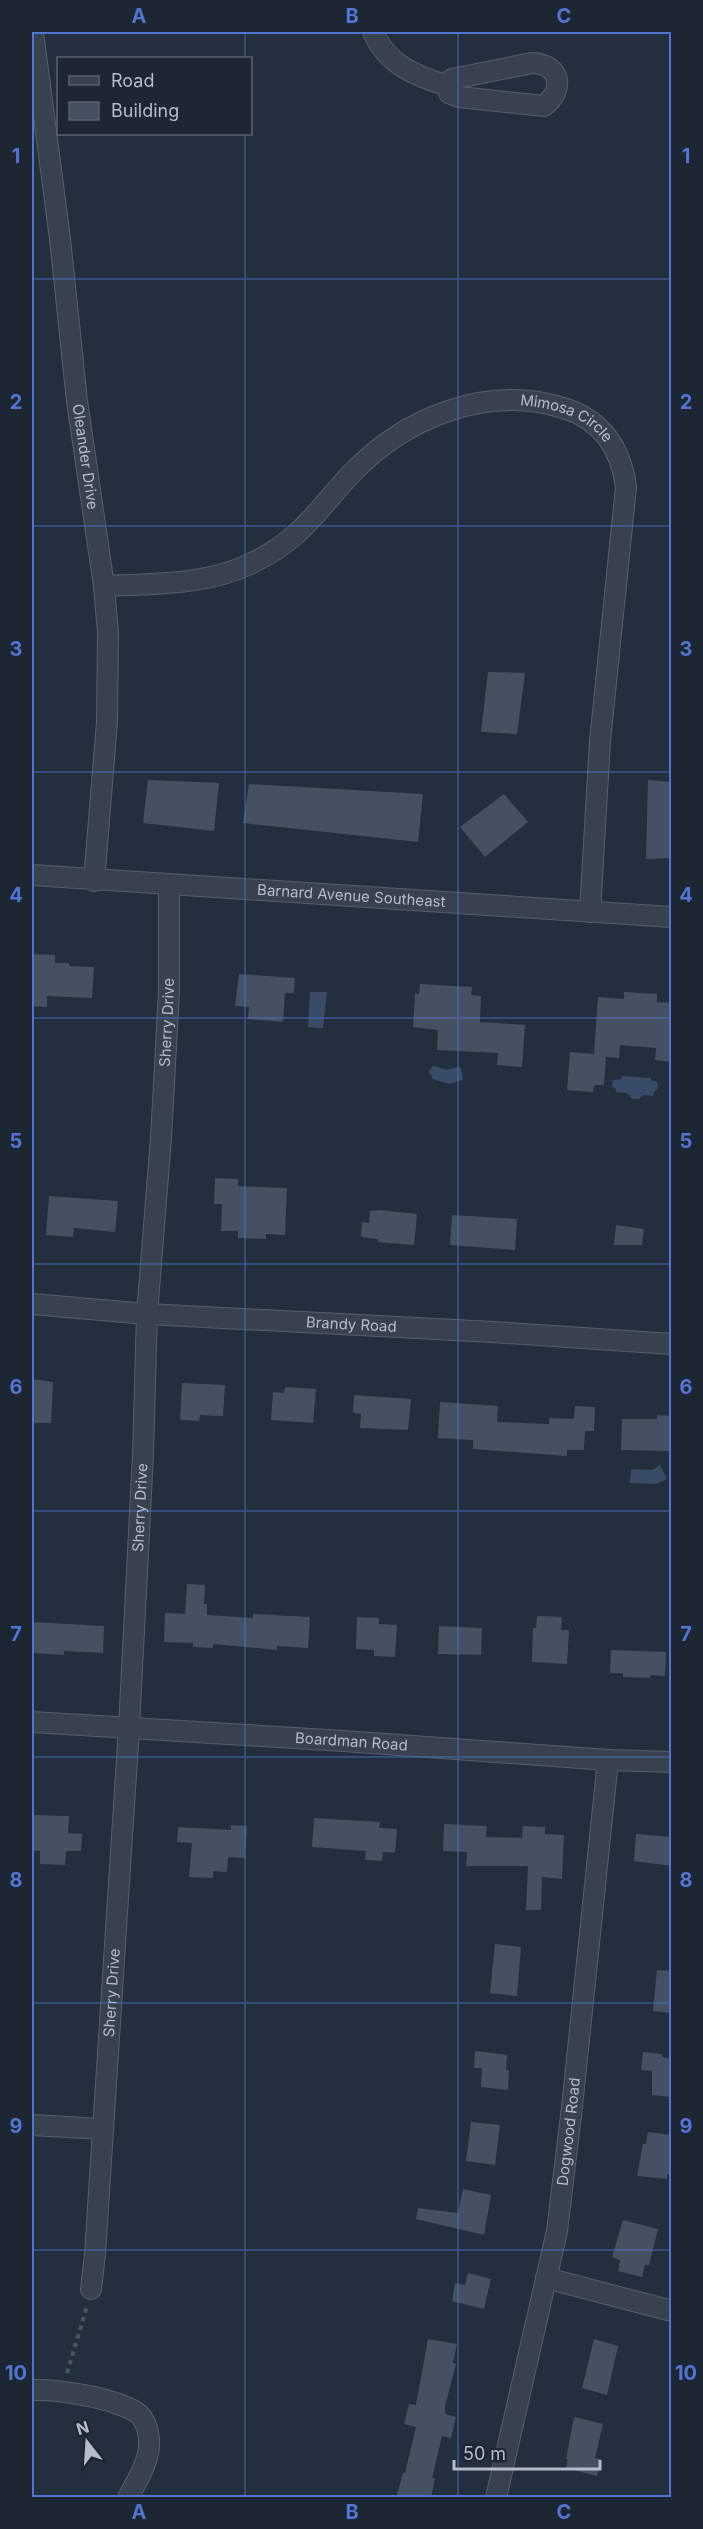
<svg xmlns="http://www.w3.org/2000/svg" width="703" height="2529" font-family="Inter,sans-serif">
<style>
.water{fill:#394c67}
.building{fill:#455162}
.lines{fill:none;stroke-linecap:round;stroke-linejoin:round}
.minor-casing{stroke:#565f6c;stroke-width:22}
.path{stroke:#44595c;stroke-width:4;stroke-dasharray:4.5 4.5;stroke-linecap:butt}
.minor{stroke:#38414e;stroke-width:20}
.grid{fill:none;stroke:#5274d3;stroke-width:1.5;stroke-opacity:0.55}
.labels{text-anchor:middle;stroke-width:4.5;stroke-linejoin:round;paint-order:stroke}
.street-label{font-size:15px;fill:#b4bcc9;stroke:#1d2633}
.neatline{fill:none;stroke:#5274d3;stroke-width:2}
.grid-label{font-size:20px;text-anchor:middle;font-weight:bold;fill:#5274d3}
</style>
<rect width="100%" height="100%" fill="#242f3e"/>
<!-- water -->
<g class="water">
<polygon points="310,992 327,992 323,1028 308,1027"/>
<polygon points="433,1066 447,1070 458,1067 461,1068 463,1080 449,1084 433,1079 429,1071"/>
<polygon points="622,1076 651,1078 651,1080 657,1082 658,1089 654,1092 653,1096 643,1095 639,1099 632,1099 627,1093 616,1092 616,1089 612,1086 613,1080 622,1079"/>
<polygon points="660,1465 667,1479 656,1484 630,1483 631,1469 652,1470"/>
</g>
<!-- building -->
<g class="building">
<polygon points="488,672 525,673 517,734 481,732"/>
<polygon points="148,780 219,783 214,831 143,823"/>
<polygon points="648,780 672,782 672,858 646,859"/>
<polygon points="249,784 423,794 418,842 243,823"/>
<polygon points="504,794 528,822 485,857 460,827"/>
<polygon points="32,954 55,955 55,963 69,963 69,966 94,967 92,998 47,996 47,1007 32,1006"/>
<polygon points="239,974 295,978 294,993 285,993 283,1022 248,1019 249,1007 235,1006"/>
<polygon points="420,984 472,987 471,995 481,996 480,1022 525,1025 522,1067 497,1065 498,1053 437,1050 438,1030 413,1027 415,994 419,994"/>
<polygon points="624,992 657,994 657,1002 672,1003 672,1062 655,1060 656,1048 620,1045 619,1058 606,1057 604,1085 594,1085 593,1092 567,1090 570,1052 594,1054 598,997 624,999"/>
<polygon points="215,1178 238,1179 238,1186 287,1188 285,1235 266,1234 266,1239 238,1238 238,1231 221,1231 222,1204 214,1204"/>
<polygon points="49,1196 118,1201 115,1232 74,1228 73,1237 46,1235"/>
<polygon points="380,1210 417,1214 414,1245 378,1242 378,1239 361,1237 362,1222 369,1223 370,1211"/>
<polygon points="452,1215 517,1219 515,1250 450,1245"/>
<polygon points="616,1225 644,1229 642,1245 614,1245"/>
<polygon points="32,1379 53,1382 51,1423 32,1423"/>
<polygon points="182,1383 225,1385 223,1416 200,1415 199,1421 180,1420"/>
<polygon points="285,1387 316,1389 313,1423 271,1420 273,1392 284,1393"/>
<polygon points="354,1395 411,1399 408,1430 360,1428 361,1414 353,1413"/>
<polygon points="440,1402 498,1406 497,1422 549,1424 549,1418 574,1419 575,1406 595,1407 594,1431 585,1431 584,1450 567,1450 567,1456 473,1449 473,1440 438,1438"/>
<polygon points="657,1415 672,1416 672,1451 621,1450 622,1419 657,1419"/>
<polygon points="187,1584 205,1585 204,1604 207,1604 207,1615 253,1618 253,1614 310,1617 308,1648 277,1646 277,1650 213,1644 213,1648 193,1647 193,1643 164,1642 165,1613 185,1614"/>
<polygon points="537,1616 562,1617 561,1630 569,1630 567,1664 532,1662 533,1628 536,1628"/>
<polygon points="357,1617 379,1618 379,1624 397,1625 395,1657 374,1656 374,1650 356,1649"/>
<polygon points="32,1622 104,1626 103,1653 64,1651 64,1655 32,1653"/>
<polygon points="439,1626 482,1628 481,1655 438,1654"/>
<polygon points="611,1650 666,1652 665,1676 650,1675 650,1678 623,1677 623,1673 610,1673"/>
<polygon points="32,1815 69,1816 68,1833 82,1834 81,1851 66,1851 65,1865 40,1864 40,1851 32,1851"/>
<polygon points="314,1818 380,1822 379,1828 397,1829 395,1853 383,1852 382,1861 365,1860 366,1851 312,1847"/>
<polygon points="444,1824 487,1826 486,1837 522,1838 523,1826 545,1827 545,1834 564,1835 562,1879 542,1877 541,1910 526,1910 528,1866 466,1866 467,1852 443,1851"/>
<polygon points="231,1825 247,1826 245,1858 228,1857 227,1872 213,1871 213,1878 189,1877 192,1843 177,1842 178,1827 231,1830"/>
<polygon points="636,1834 672,1837 672,1866 634,1861"/>
<polygon points="495,1944 521,1947 517,1996 490,1993"/>
<polygon points="657,1970 672,1971 672,2013 653,2011"/>
<polygon points="475,2051 507,2055 506,2070 509,2070 508,2090 481,2087 482,2068 474,2068"/>
<polygon points="643,2052 662,2054 662,2057 672,2059 672,2097 652,2095 652,2071 641,2070"/>
<polygon points="471,2122 500,2125 495,2165 466,2161"/>
<polygon points="648,2132 672,2135 672,2175 667,2174 667,2179 637,2176 643,2144 646,2144"/>
<polygon points="463,2189 491,2195 484,2235 416,2219 418,2208 458,2213"/>
<polygon points="623,2220 658,2229 649,2265 645,2265 642,2277 618,2271 620,2260 612,2257"/>
<polygon points="468,2273 491,2279 484,2309 452,2301 455,2283 465,2285"/>
<polygon points="428,2339 457,2344 453,2362 456,2364 445,2406 445,2414 456,2417 451,2438 442,2436 432,2478 435,2478 431,2498 396,2498 403,2473 405,2473 416,2427 404,2424 409,2404 416,2405"/>
<polygon points="594,2339 618,2346 607,2395 582,2388"/>
<polygon points="574,2417 603,2424 595,2458 601,2459 597,2476 566,2468 568,2459 566,2459"/>
</g>
<g class="lines">
<!-- minor casing -->
<g class="minor-casing">
<g id="minor">
<path id="s1" d="M33 32 60 239 77 401 104 586 108 633 107 722 94 881"/>
<path d="M373 32C387 65 416 76 448 86"/>
<path d="M532 63C561 64 565 90 544 106L459 97 449 93 448 86 452 79Z"/>
<path id="s2" d="M104 586C152 584 208 585 252 563 302 539 316 511 352 473 405 418 486 384 563 408 601 419 621 448 626 487L600 741 590 912"/>
<path id="s3" d="M32 875 672 917"/>
<path id="s4" d="M32 1304 147 1314 493 1332 672 1344"/>
<path id="s5" d="M32 1722 344 1741 608 1760 672 1762"/>
<polyline points="32,2125 102,2129"/>
<polyline points="546,2278 672,2311"/>
<path id="s6" d="M91 2289 95 2254 129 1728 143 1454 147 1314 161 1138 169 991V886"/>
<path d="M32 2390C59 2389 113 2398 136 2412 146 2418 150 2435 149 2446 148 2464 136 2482 128 2498"/>
<path id="s7" d="M496 2498 557 2231 572 2107 608 1760"/>
</g>
</g>
<!-- path -->
<polyline class="path" points="67,2373 87,2306"/>
<!-- minor -->
<use href="#minor" class="minor"/>
</g>
<!-- grid -->
<path class="grid" d="M245 32V58M458 32V2498M245 134V2498M32 279H672M32 526H672M32 772H672M32 1018H672M32 1264H672M32 1511H672M32 1757H672M32 2003H672M32 2250H672"/>
<g class="labels">
<!-- street labels -->
<g class="street-label">
<text dy="5" stroke="none"><textPath href="#s2" startOffset="526">Mimosa Circle</textPath></text>
<text dy="5" stroke="none"><textPath href="#s1" startOffset="428">Oleander Drive</textPath></text>
<text dy="5" stroke="none"><textPath href="#s3" startOffset="320">Barnard Avenue Southeast</textPath></text>
<text dy="5" stroke="none"><textPath href="#s6" startOffset="1269">Sherry Drive</textPath></text>
<text dy="5" stroke="none"><textPath href="#s4" startOffset="320">Brandy Road</textPath></text>
<text dy="5" stroke="none"><textPath href="#s6" startOffset="783">Sherry Drive</textPath></text>
<text dy="5" stroke="none"><textPath href="#s5" startOffset="320">Boardman Road</textPath></text>
<text dy="5" stroke="none"><textPath href="#s6" startOffset="297">Sherry Drive</textPath></text>
<text dy="5" stroke="none"><textPath href="#s7" startOffset="374">Dogwood Road</textPath></text>
</g>
</g>
<!-- border -->
<rect width="703" height="2529" fill="none" stroke="#1d2633" stroke-width="66"/>
<!-- legend -->
<rect x="57" y="57" width="195" height="78" fill="#1d2633" stroke="#59626f" stroke-width="1.5"/>
<rect x="69" y="76" width="30" height="9" fill="#38414e" stroke="#59626f" stroke-width="1.5"/>
<text x="111" y="87" font-size="18" fill="#b4bcc9">Road</text>
<rect x="69" y="102" width="30" height="18" fill="#455162" stroke="#59626f" stroke-width="1.5"/>
<text x="111" y="117" font-size="18" fill="#b4bcc9">Building</text>
<!-- north arrow -->
<g transform="translate(87 2442) rotate(343)" stroke="#1d2633" stroke-width="4.5" paint-order="stroke">
<path d="M0-4.5L10 22L0 15L-10 22Z" fill="#b4bcc9"/>
<text y="-9" font-size="16" font-weight="bold" text-anchor="middle" fill="#b4bcc9">N</text>
</g>
<!-- scale -->
<path d="M454 2460v9h146v-9" fill="none" stroke="#b4bcc9" stroke-width="3"/>
<text x="463" y="2460" font-size="18" fill="#b4bcc9" stroke="#1d2633" stroke-width="4.5" paint-order="stroke">50 m</text>
<rect x="33" y="33" width="637" height="2463" class="neatline"/>
<g class="grid-label">
<text x="139" y="23">A</text>
<text x="352" y="23">B</text>
<text x="564" y="23">C</text>
<text x="16" y="163">1</text>
<text x="686" y="163">1</text>
<text x="16" y="409">2</text>
<text x="686" y="409">2</text>
<text x="16" y="656">3</text>
<text x="686" y="656">3</text>
<text x="16" y="902">4</text>
<text x="686" y="902">4</text>
<text x="16" y="1148">5</text>
<text x="686" y="1148">5</text>
<text x="16" y="1394">6</text>
<text x="686" y="1394">6</text>
<text x="16" y="1641">7</text>
<text x="686" y="1641">7</text>
<text x="16" y="1887">8</text>
<text x="686" y="1887">8</text>
<text x="16" y="2133">9</text>
<text x="686" y="2133">9</text>
<text x="16" y="2380">10</text>
<text x="686" y="2380">10</text>
<text x="139" y="2519">A</text>
<text x="352" y="2519">B</text>
<text x="564" y="2519">C</text>
</g>
</svg>
